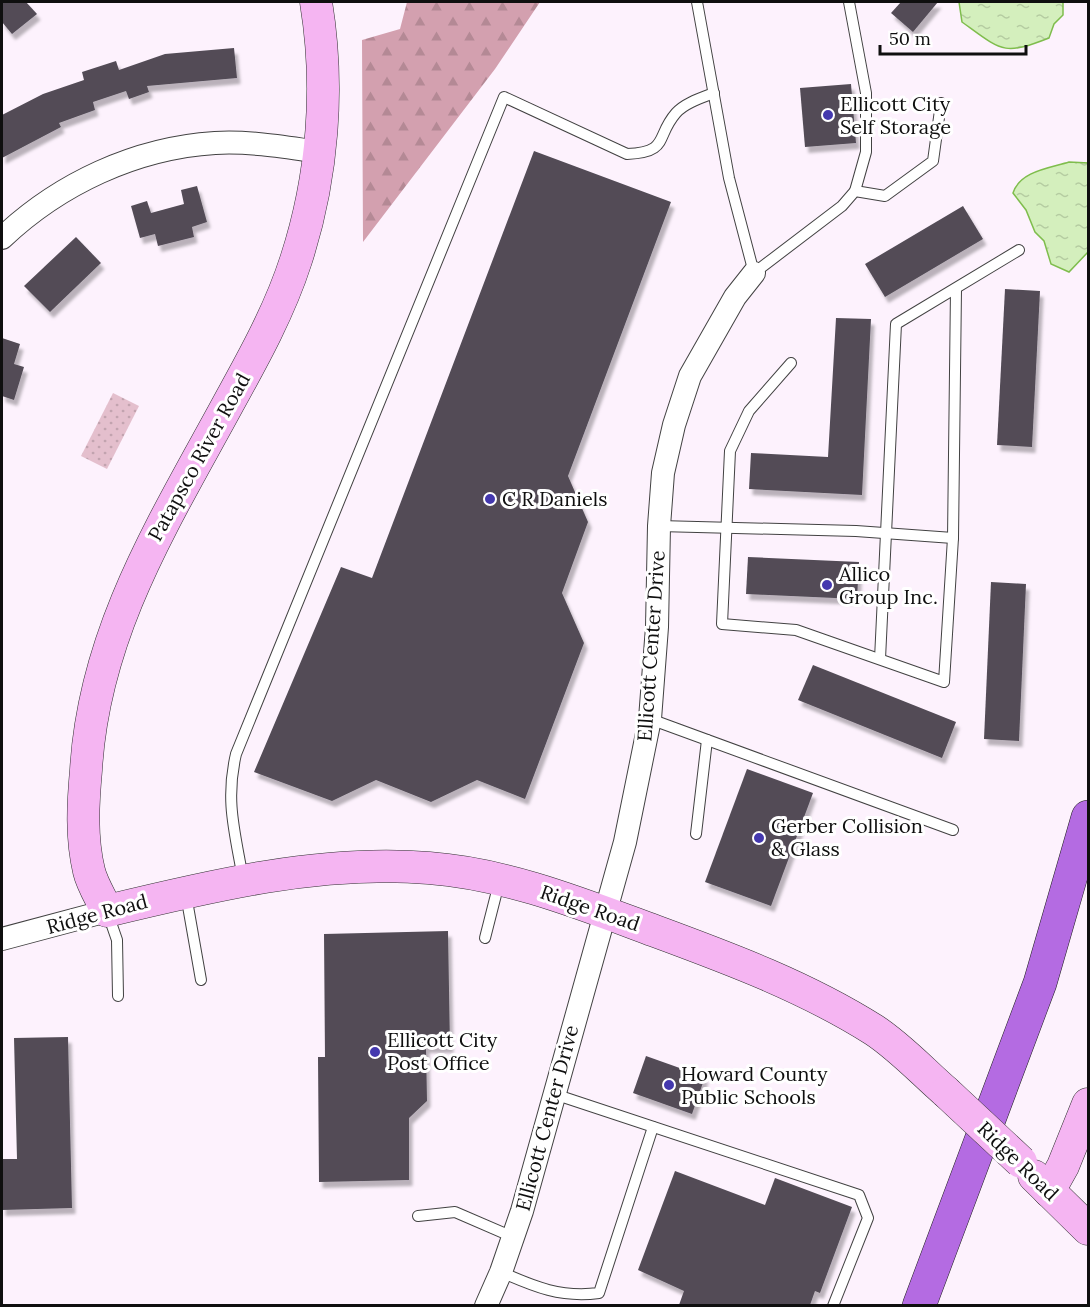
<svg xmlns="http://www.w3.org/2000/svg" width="1090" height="1307" font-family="Lora,serif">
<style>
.forest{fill:url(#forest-firs)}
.park{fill:url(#park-dots)}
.water{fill:url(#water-ripples);stroke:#7fbd4d;stroke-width:1.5}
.building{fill:#524c56;filter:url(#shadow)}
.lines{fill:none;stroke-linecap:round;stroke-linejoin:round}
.lane-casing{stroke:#424242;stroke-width:12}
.street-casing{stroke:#424242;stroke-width:24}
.secondary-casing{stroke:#313131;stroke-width:33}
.highway-casing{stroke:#202020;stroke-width:34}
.lane{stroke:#fff;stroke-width:10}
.street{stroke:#fff;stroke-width:22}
.secondary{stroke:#f5b5f2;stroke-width:32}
.highway{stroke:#b46be2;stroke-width:33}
.secondary-bridge-casing{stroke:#313131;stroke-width:33;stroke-linecap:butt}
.secondary-bridge{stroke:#f5b5f2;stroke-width:32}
.poi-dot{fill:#4438ae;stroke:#fff;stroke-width:2}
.labels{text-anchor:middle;stroke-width:6;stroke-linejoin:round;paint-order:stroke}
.poi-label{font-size:20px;fill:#0f0f0f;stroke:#fff;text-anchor:start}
.street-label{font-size:20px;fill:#0f0f0f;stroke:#fff}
</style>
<defs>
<pattern id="forest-firs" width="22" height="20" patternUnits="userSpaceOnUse" patternTransform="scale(1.5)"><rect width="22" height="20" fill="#d3a0af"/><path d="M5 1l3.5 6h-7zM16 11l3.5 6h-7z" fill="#b48995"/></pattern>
<pattern id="park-dots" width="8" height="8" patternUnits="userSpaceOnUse" patternTransform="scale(1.5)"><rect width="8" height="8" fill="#e4bfcd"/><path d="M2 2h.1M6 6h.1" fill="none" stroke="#c2a3af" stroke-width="1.8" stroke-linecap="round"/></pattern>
<pattern id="water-ripples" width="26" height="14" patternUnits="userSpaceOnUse" patternTransform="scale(1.5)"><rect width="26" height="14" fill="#d4efbd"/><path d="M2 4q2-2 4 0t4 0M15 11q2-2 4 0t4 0" fill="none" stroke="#b5cca1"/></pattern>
<filter id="shadow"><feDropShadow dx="3.5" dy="6" stdDeviation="1.5" flood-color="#0004"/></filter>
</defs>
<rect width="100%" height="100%" fill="#fdf2fd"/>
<!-- forest -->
<polygon class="forest" points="407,2 540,2 495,69 363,242 362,40 400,29"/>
<!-- park -->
<polygon class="park" points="113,393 139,406 107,469 81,456"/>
<!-- water -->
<g class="water">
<path d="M959 2H1063V15L1054 24 1049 38C1003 56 1002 51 962 22Z"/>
<path d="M1069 162 1088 163V252L1069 272 1051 264 1044 241 1035 232 1026 210 1013 193C1020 171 1050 168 1069 162Z"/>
</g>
<!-- building -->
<g class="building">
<polygon points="2,2 26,2 37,14 12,34 2,22"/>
<polygon points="901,2 938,2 913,32 891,13"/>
<polygon points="234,48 237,78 147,86 149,92 129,99 126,91 93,102 95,110 59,123 61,127 2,158 2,115 43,94 84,80 82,72 116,61 119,70 165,54"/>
<polygon points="851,84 856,143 805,147 800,88"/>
<polygon points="534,151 671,202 568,476 588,522 562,593 584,643 525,799 477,780 431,802 376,780 332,801 254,772 341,567 372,578"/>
<polygon points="197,186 207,222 192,227 194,237 158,246 155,234 140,238 131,206 147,201 151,213 184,204 181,190"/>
<polygon points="963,206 983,239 885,297 865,264"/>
<polygon points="76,237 101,263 50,312 24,286"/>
<polygon points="1005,289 1040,291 1032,447 997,445"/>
<polygon points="836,318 871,319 862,495 749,489 751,453 828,457"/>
<polygon points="2,338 20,344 14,364 24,367 14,400 2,396"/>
<polygon points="748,557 859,562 857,599 746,594"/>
<polygon points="991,582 1026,584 1019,741 984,739"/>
<polygon points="813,665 956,722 942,758 798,700"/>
<polygon points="747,769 813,793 771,906 705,882"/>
<polygon points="448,931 450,1047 426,1047 427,1101 409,1118 409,1180 319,1182 318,1057 325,1057 324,934"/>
<polygon points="68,1037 72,1208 2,1210 2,1159 17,1159 14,1038"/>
<polygon points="646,1056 705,1077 692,1114 633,1093"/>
<polygon points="675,1171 765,1205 775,1178 852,1207 820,1293 815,1291 810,1305 679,1305 684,1291 638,1270"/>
</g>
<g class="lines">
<!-- lane casing -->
<g class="lane-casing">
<g id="lane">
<polyline points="697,2 729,178 754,273 842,206 855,191 885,196 933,161 941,103"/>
<polyline points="849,2 866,93 866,152 855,191"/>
<polyline points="791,363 749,411 730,451 722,624 796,630 944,682 953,538 956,289"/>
<polyline points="659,526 856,531 953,538"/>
<polyline points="880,659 896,324 1019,250"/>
<polyline points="650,719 953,830"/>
<polyline points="696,834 707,740"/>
<path d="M243 879C235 832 225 801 236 754L504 97 627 154C670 152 655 137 676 113 685 103 701 98 714 93"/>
<polyline points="186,895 201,980"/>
<polyline points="108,914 117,940 118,996"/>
<polyline points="485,938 499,883"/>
<polyline points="554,1094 859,1195 868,1218 833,1306"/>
<polyline points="418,1216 455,1212 513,1237"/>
<path d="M501 1272C535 1287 561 1298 599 1293L653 1127"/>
</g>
</g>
<!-- street casing -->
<g class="street-casing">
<g id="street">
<path d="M2 238C59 184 135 148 215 143 250 141 285 147 319 152"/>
<polyline points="2,939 107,911"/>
<polyline points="486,1306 501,1272 522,1211 625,842 650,719 657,627 659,526 663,473 674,425 690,376 735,297 754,273"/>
</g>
</g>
<!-- secondary casing -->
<g class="secondary-casing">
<g id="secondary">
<path d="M316 2C330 87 323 177 296 260 280 310 254 357 228 404 164 522 94 632 86 770 83 803 81 838 89 871 92 884 101 898 107 911 210 886 322 859 429 868 508 874 582 904 655 931 731 959 806 987 874 1030 900 1047 923 1072 946 1092"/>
<polyline points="1034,1176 1088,1229"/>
<polyline points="1049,1191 1063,1166 1088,1104"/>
</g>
</g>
<!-- highway casing -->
<g class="highway-casing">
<polyline id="highway" points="919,1306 1040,983 1088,817"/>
</g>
<!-- lane -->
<use href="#lane" class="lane"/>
<!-- street -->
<use href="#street" class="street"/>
<!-- secondary -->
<use href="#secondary" class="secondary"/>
<!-- highway -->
<use href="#highway" class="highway"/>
<!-- secondary-bridge casing -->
<g class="secondary-bridge-casing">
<polyline id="secondary-bridge" points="946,1092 1021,1162"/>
</g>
<!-- secondary-bridge -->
<use href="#secondary-bridge" class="secondary-bridge"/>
</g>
<!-- markers -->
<g class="poi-dot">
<circle cx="828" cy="115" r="6"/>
<circle cx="490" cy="499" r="6"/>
<circle cx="827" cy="585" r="6"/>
<circle cx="759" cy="838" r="6"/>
<circle cx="375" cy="1052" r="6"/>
<circle cx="669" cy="1085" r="6"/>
</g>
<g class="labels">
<!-- poi labels -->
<g class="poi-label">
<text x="840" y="111">Ellicott City<tspan x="840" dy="23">Self Storage</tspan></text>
<text x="502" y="506">C R Daniels</text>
<text x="839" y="581">Allico<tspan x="839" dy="23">Group Inc.</tspan></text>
<text x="771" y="833">Gerber Collision<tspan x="771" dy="23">&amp; Glass</tspan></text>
<text x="387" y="1047">Ellicott City<tspan x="387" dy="23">Post Office</tspan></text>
<text x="681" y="1081">Howard County<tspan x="681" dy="23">Public Schools</tspan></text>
</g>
<!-- street labels -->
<g class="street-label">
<text transform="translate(199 457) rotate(-61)" y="7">Patapsco River Road</text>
<text transform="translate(651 646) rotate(-86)" y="7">Ellicott Center Drive</text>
<text transform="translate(590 908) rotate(19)" y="7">Ridge Road</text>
<text transform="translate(97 914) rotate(-15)" y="7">Ridge Road</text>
<text transform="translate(547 1118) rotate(-75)" y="7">Ellicott Center Drive</text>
<text transform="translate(1018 1161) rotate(44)" y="7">Ridge Road</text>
</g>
</g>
<!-- border -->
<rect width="1090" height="1307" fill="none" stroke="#0f0f0f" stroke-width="6"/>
<!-- scale -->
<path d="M880 45v9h146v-9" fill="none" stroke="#0f0f0f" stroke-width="3"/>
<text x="889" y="45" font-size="18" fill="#0f0f0f" stroke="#ffffff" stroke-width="4.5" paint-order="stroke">50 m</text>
</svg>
